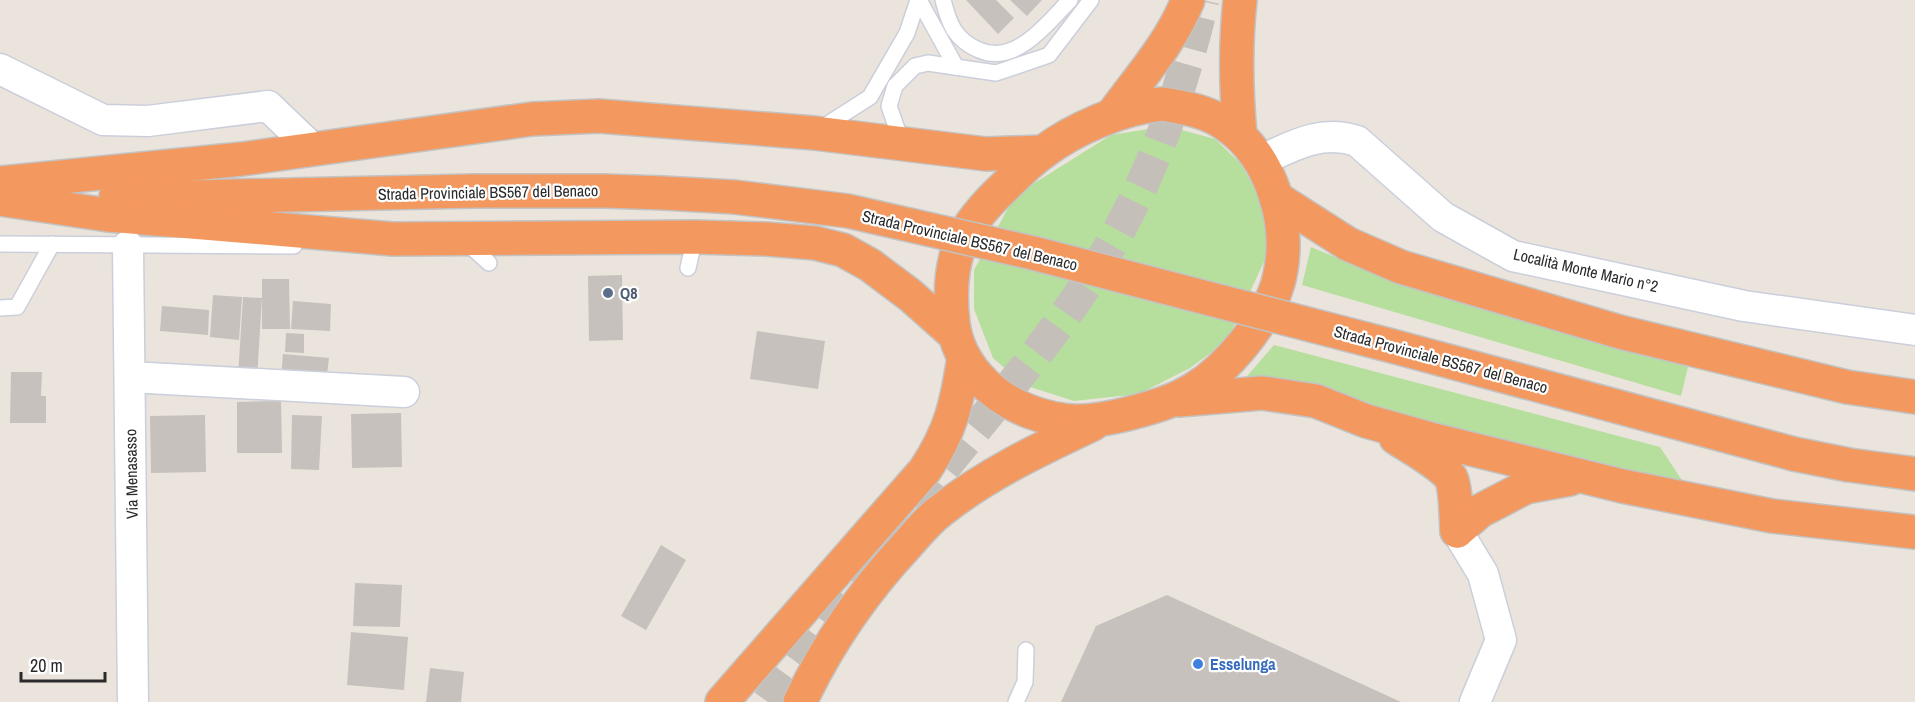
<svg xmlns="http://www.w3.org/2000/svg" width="1915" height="702" font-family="'Archivo Narrow',sans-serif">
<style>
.green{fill:#b6de9d}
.building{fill:#c6c1bc}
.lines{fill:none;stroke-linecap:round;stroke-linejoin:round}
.highway-tunnel{stroke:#c4bfb9;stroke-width:33;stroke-dasharray:33 16;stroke-linecap:butt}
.lane-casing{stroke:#cbcfdb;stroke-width:18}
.street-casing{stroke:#cbcfdb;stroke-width:33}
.highway-casing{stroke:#c3c3c3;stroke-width:36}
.lane{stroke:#fff;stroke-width:15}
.street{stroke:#fff;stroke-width:30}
.highway{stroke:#f3985f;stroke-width:33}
.highway-bridge-casing{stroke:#c3c3c3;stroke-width:36;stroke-linecap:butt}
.highway-bridge{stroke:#f3985f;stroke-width:33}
.service-dot{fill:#5c6f8a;stroke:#fff;stroke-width:2}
.shop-dot{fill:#3f7fe0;stroke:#fff;stroke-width:2}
.labels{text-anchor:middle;stroke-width:4.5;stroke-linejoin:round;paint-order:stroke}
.street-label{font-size:16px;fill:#2a2a2a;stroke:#fff}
.service-label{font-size:16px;font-weight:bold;fill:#4e5e75;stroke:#fff;text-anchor:start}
.shop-label{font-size:16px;font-weight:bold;fill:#366cbe;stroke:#fff;text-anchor:start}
</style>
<rect width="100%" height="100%" fill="#ebe4dd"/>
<!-- green -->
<g class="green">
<polygon points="1167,126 1215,139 1240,163 1262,200 1269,251 1227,341 1190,368 1139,394 1074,401 1024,385 993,358 974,309 974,270 1011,203 1022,191 1111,135"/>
<polygon points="1311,247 1392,281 1688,367 1681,396 1302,285"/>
<polygon points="1274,345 1660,447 1685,485 1289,386 1242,382"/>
</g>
<!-- building -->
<g class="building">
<polygon points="966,0 996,0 1014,18 998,34"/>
<polygon points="1010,0 1042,0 1027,16"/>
<polygon points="622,275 623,340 589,341 588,276"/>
<polygon points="262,279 289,279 290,329 262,329"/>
<polygon points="213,295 242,297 239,340 210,337"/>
<polygon points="243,297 262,298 257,378 238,377"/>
<polygon points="293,301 331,304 330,331 291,329"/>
<polygon points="162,306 209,310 208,335 160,331"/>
<polygon points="757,331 825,341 818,389 750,379"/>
<polygon points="286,333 304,334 304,353 285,352"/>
<polygon points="283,354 329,358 326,383 281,379"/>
<polygon points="11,372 42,372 41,396 46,396 46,423 10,423"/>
<polygon points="281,401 282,453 237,453 237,402"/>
<polygon points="401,413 402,467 352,468 351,414"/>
<polygon points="205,415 206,472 151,473 150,416"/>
<polygon points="292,415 322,416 319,470 291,469"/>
<polygon points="661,545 686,560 646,630 621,616"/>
<polygon points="355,583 402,585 400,627 353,626"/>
<polygon points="1167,595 1401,702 1061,702 1096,626"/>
<polygon points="351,632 408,637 404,690 347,685"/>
<polygon points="430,668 464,672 461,702 426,702"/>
</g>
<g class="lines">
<!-- highway-tunnel -->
<path class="highway-tunnel" d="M768 702C819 631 870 559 925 491 995 403 1074 318 1126 217 1162 149 1185 75 1203 0"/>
<!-- lane casing -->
<g class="lane-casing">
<g id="lane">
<polyline points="919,0 956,67"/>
<path d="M943 0C949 24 955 40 979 50 1015 66 1047 24 1070 0"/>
<polyline points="820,129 870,97 907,33 918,0"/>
<polyline points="906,143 897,129 889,106 895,86 915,66 928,63 996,73 1049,55 1091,0"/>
<polyline points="467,243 489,263"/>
<polyline points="0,244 294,246"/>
<polyline points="688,268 695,237"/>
<polyline points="0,308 17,307 52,244"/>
<polyline points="1016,702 1025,682 1026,650"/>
</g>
</g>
<!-- street casing -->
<g class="street-casing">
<g id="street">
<polyline points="0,69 103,120 148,121 268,106 314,150"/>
<path d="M1260 161C1292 146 1321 129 1357 141L1443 217 1513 256 1744 306 1915 330"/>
<polyline points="128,246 133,702"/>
<polyline points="130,377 404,392"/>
<polyline points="1457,531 1483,574 1501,640 1475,702"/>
</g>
</g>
<!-- highway casing -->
<g class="highway-casing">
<g id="highway">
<path d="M1163 104C1185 108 1207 111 1225 124 1274 157 1293 229 1278 283 1267 321 1227 369 1194 389 1173 402 1150 408 1127 414 1090 423 1064 425 1028 411 990 396 958 364 953 323 950 297 950 272 959 247 966 227 982 209 997 194 1012 180 1025 165 1042 153 1073 129 1124 107 1163 104Z"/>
<path d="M1113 114C1140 77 1171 43 1188 0"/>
<path d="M1240 135C1236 90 1235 46 1240 0"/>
<polyline points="0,183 242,159 532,119 599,116 814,133 986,154 1043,152"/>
<polyline points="116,196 190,197 473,191"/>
<polyline points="1276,198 1348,244 1401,267 1620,332 1847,387 1915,397"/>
<polyline points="0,199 108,215 393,239 695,237 766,239 815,243 843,250 870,265 910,295 954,334"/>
<polyline points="1179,400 1262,393 1316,401 1366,421 1430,439 1622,486 1772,516 1915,532"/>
<path d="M1396 438C1409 446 1443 466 1451 478 1456 488 1456 519 1457 531"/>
<polyline points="1794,454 1849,465 1915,474"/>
<polyline points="1457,531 1480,511 1526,487 1570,479"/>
<path d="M722 702 925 470C951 431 957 403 964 357"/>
<path d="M800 702C828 643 863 592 907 545 917 534 927 521 939 512 985 475 1040 449 1093 424"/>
</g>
</g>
<!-- lane -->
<use href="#lane" class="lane"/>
<!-- street -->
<use href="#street" class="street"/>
<!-- highway -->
<use href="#highway" class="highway"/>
<!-- highway-bridge casing -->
<g class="highway-bridge-casing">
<polyline id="highway-bridge" points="473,191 605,191 663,193 734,197 848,211 1033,253 1392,346 1794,454"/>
</g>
<!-- highway-bridge -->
<use href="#highway-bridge" class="highway-bridge"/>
</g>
<!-- markers -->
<circle class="service-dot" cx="608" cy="293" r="6"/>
<circle class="shop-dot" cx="1198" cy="664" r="6"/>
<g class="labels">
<!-- street labels -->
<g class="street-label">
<text transform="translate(488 192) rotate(-1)" y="6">Strada Provinciale BS567 del Benaco</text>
<text transform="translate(970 240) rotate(13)" y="6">Strada Provinciale BS567 del Benaco</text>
<text transform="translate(1586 270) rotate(13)" y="6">Località Monte Mario n°2</text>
<text transform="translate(1441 359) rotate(15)" y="6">Strada Provinciale BS567 del Benaco</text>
<text transform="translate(131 474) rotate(-91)" y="6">Via Menasasso</text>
</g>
<!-- service labels -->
<g class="service-label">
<text x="620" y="299">Q8</text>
</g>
<!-- shop labels -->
<g class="shop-label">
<text x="1210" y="670">Esselunga</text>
</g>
</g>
<!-- scale -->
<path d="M21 672v9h84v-9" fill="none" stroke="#2a2a2a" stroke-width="3"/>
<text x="30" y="672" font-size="18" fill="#2a2a2a" stroke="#ffffff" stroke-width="4.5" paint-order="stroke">20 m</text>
</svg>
